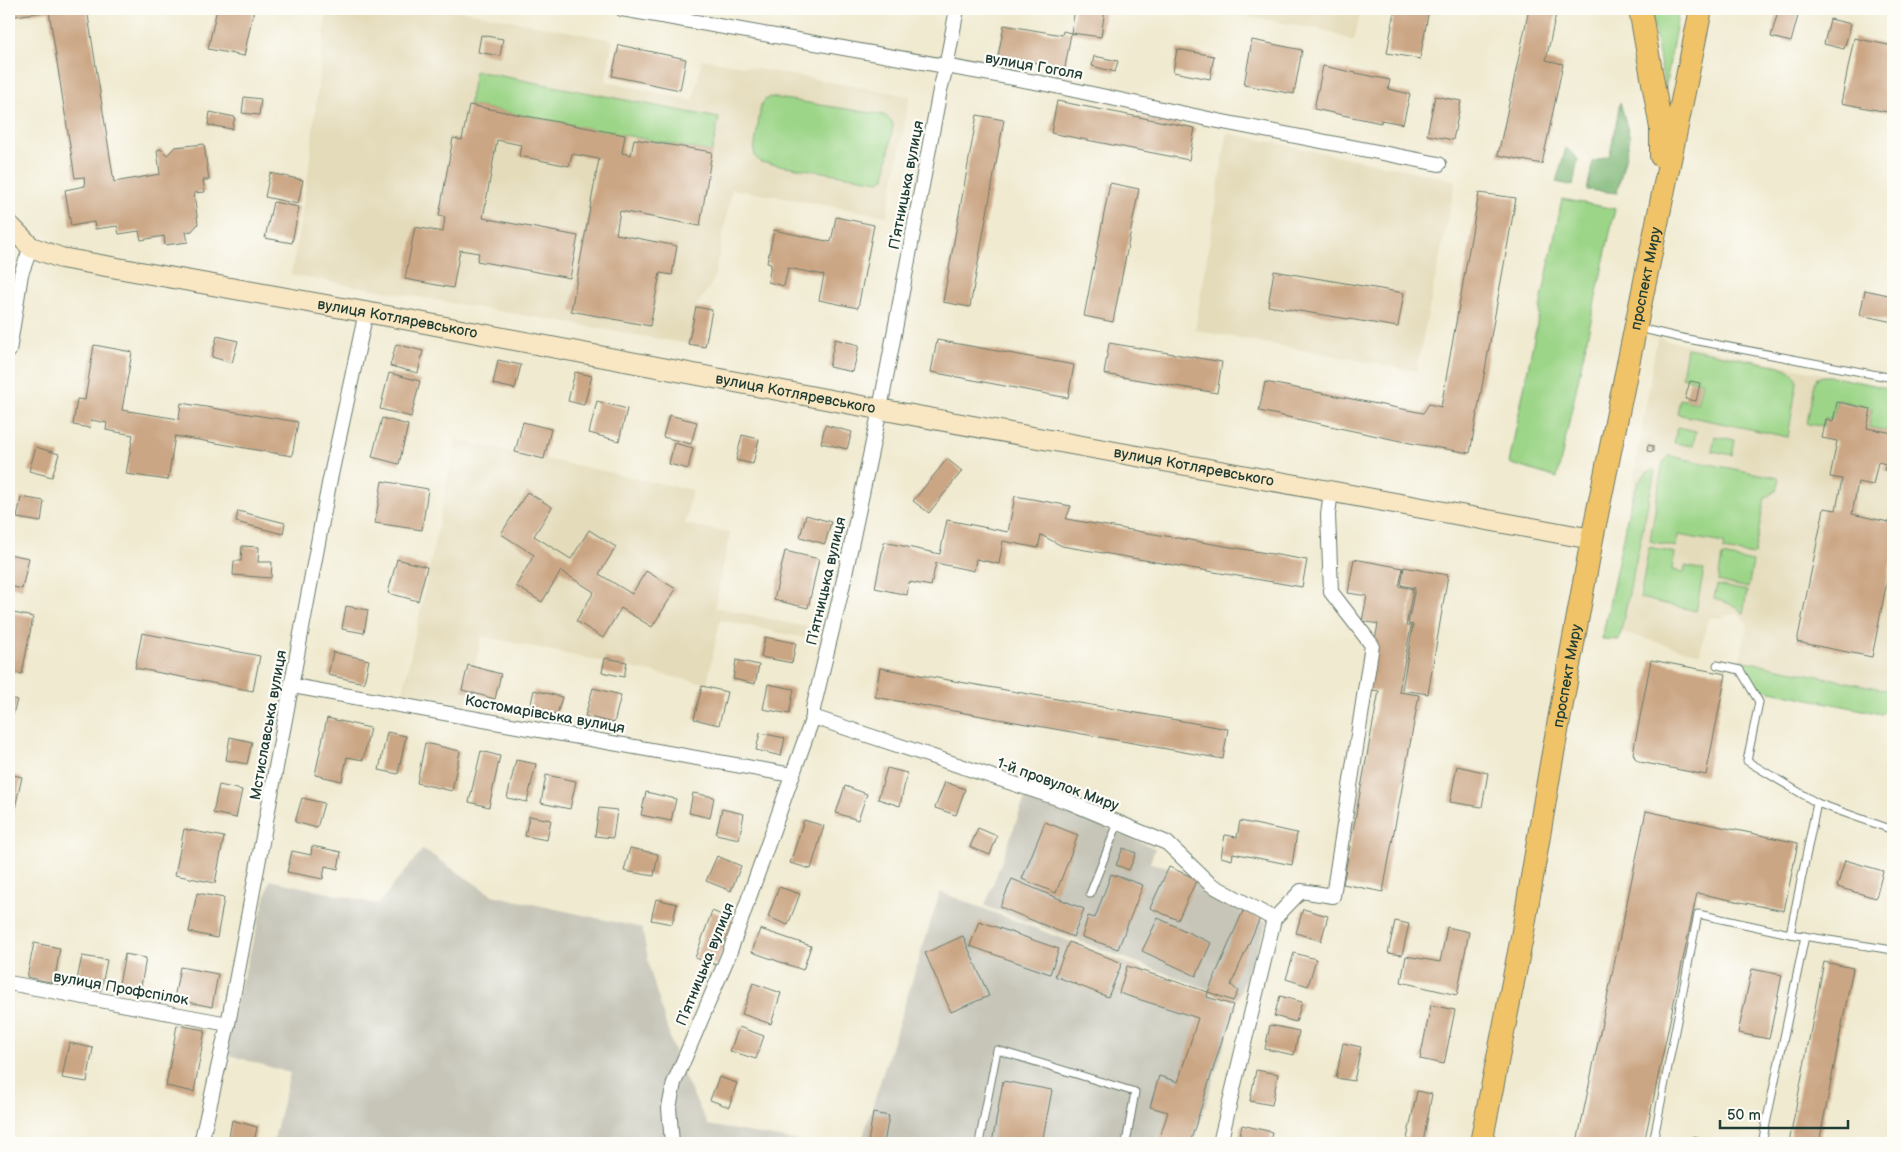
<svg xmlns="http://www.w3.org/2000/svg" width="1902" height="1152" font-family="'Balsamiq Sans',sans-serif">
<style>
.built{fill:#e4dbba}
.industrial{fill:#c6c5b8}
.green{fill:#9cd588;stroke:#5e895e}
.forest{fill:#7db674;stroke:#4e7a54}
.building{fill:#cba684}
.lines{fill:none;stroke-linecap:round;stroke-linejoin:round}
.lane-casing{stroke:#687a6b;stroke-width:9}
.street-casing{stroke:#687a6b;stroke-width:16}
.secondary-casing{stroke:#687a6b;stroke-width:22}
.primary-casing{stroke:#687a6b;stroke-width:24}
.lane{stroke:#fff;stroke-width:7}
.street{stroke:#fff;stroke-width:14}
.secondary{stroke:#f9e7c3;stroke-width:20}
.primary{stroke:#f1c369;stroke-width:22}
.labels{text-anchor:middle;stroke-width:4.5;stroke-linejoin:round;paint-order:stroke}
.street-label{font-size:15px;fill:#1f3d34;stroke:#fdfcf7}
</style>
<rect width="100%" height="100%" fill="#fdfcf7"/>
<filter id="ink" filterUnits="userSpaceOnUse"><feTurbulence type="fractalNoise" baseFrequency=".02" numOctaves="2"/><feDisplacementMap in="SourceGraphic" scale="10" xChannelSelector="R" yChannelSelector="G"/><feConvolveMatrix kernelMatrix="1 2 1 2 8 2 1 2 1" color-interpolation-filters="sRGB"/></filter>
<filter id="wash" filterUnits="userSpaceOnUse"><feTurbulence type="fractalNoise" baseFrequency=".0096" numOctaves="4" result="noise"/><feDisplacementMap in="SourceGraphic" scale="20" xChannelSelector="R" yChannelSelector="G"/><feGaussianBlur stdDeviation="1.12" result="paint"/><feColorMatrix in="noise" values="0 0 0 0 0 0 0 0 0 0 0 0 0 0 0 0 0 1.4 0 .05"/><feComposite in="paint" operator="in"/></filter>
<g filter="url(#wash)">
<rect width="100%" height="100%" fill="#f0ead0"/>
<!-- built -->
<g class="built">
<polygon points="327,9 453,9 613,40 606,81 693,101 702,59 910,96 887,216 732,189 714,280 696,307 688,344 291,275 308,174"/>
<polygon points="1203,9 1361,9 1354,41 1323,30"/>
<polygon points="1227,133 1456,180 1416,371 1195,330"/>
<polygon points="1657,338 1893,389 1893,703 1882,714 1756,688 1740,660 1748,623 1738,613 1719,618 1708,618 1700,654 1609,629"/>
<polygon points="456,440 692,490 685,524 730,533 715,607 807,627 805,638 720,620 707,684 482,636 465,711 402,697"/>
</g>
<!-- industrial -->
<g class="industrial">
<polygon points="1026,795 1155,848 1150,863 1169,867 1197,879 1208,894 1268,922 1237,1000 985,906"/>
<polygon points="423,849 492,895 642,928 650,970 677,1062 708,1125 808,1143 273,1143 290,1073 222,1053 270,880 378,904"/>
<polygon points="940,892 1237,1005 1193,1143 861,1143"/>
</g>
<!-- green -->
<g class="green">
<polygon points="1651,9 1679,9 1665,90"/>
<polygon points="475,71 719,118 712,152 469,105"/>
<polygon points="771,97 884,115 891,120 893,125 885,178 879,181 760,162 755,157 754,151 761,105 765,100"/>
<polygon points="1562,199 1615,209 1557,478 1509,463"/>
<path d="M1687 348 1779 366C1789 369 1795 372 1797 383L1788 437 1677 414 1680 399 1697 403 1702 382 1682 377Z"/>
<polygon points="1823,376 1830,376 1893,389 1893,432 1869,427 1872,408 1837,400 1832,419 1825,418 1823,426 1807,424 1814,383 1817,378"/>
<polygon points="1677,427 1696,431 1693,446 1674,443"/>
<polygon points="1715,436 1735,440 1732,455 1712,451"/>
<polygon points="1669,456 1779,478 1777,490 1765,498 1754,555 1723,550 1724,543 1678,535 1676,547 1650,541 1663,462"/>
<polygon points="1653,470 1655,471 1619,640 1602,639 1629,508 1638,483 1646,473"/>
<polygon points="1649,547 1675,553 1672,570 1684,572 1685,566 1704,570 1696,611 1640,598"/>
<polygon points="1722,556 1753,562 1748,588 1718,581"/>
<polygon points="1717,585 1747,591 1743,614 1737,607 1714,598"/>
<polygon points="1740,660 1887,690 1893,668 1893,704 1882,714 1756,688"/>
</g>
<!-- forest -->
<g class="forest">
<polygon points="1620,102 1630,138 1617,193 1587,190 1593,162 1610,155"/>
<polygon points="1566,148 1578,159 1573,186 1556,182"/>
</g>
<g id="blocks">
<!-- building -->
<g class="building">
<polygon points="9,9 87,9 114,182 160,174 157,150 161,149 167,155 175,147 204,144 209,180 203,180 205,192 194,193 198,224 192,231 186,232 188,242 165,245 164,236 141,240 139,231 119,234 117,226 95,229 94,222 71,226 65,190 85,186 84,177 75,178 49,11 9,17"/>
<polygon points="217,9 254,9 244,56 208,49"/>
<polygon points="1075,9 1105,9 1101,37 1071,33 1065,68 998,56 1004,25 1062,35 1063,31 1071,33"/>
<polygon points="1395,9 1429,9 1420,59 1387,53"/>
<polygon points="1529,9 1557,9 1546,60 1563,64 1542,164 1498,155"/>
<polygon points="1778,11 1798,16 1791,42 1771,37"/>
<polygon points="1830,19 1851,24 1844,49 1824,44"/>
<polygon points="481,35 503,39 500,56 478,52"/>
<polygon points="1854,38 1893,46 1893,77 1887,112 1841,103"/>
<polygon points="1252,40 1302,50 1294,94 1244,85"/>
<polygon points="619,45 686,59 680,90 612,76"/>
<polygon points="1177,49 1214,56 1210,79 1173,72"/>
<polygon points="1094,56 1118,61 1115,72 1092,66"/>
<polygon points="1323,66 1390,80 1388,89 1410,94 1403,124 1381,120 1381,123 1314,109"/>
<polygon points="1435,96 1461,101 1453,140 1427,135"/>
<polygon points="244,97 261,99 259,115 242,113"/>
<polygon points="1057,101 1195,128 1189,160 1051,133"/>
<polygon points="469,105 625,135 622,153 631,155 634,139 712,152 700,226 620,211 616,234 677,246 672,275 660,273 650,326 571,311 599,159 572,154 569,166 519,156 521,145 497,140 483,218 578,236 570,278 477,261 479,253 460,250 453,288 405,279 415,227 443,232 445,217 439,216 453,138 462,140"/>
<polygon points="210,112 235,117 232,129 208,125"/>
<polygon points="977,115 1004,120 970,307 943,302"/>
<polygon points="270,173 303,180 298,204 265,197"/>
<polygon points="1110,183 1139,189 1113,322 1084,316"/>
<polygon points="1479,193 1516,198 1470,453 1415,444 1259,411 1265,382 1423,413 1429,404 1441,407"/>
<polygon points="273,202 299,207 292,243 265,238"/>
<polygon points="836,217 874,225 858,308 819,300 824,275 788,268 784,286 768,282 771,264 767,263 774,230 831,242"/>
<polygon points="1274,271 1404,293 1398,327 1268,306"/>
<polygon points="1865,290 1893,296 1893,322 1860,315"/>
<polygon points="696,307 712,310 705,347 688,344"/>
<polygon points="217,336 238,341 232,363 212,357"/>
<polygon points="835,339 859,345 853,372 829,367"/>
<polygon points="937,340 1074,365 1068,398 931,372"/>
<polygon points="1109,343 1222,362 1217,393 1104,374"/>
<polygon points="396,344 423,351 418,373 390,366"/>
<polygon points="94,345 132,352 122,410 179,419 181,403 298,422 292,456 175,436 168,480 126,474 133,435 106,430 107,423 91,420 90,428 73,425 77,399 85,400"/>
<polygon points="498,360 521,365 515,389 493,384"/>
<polygon points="575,372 592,376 584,405 568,401"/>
<polygon points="389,373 420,381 411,417 380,409"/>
<polygon points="1690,381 1700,383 1696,401 1685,399"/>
<polygon points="597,401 627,409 619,441 589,433"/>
<polygon points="1837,402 1871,409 1867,428 1893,433 1893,472 1884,470 1886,464 1878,462 1873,485 1858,482 1852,514 1893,523 1893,551 1872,657 1797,642 1824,508 1836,510 1842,479 1830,477 1837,441 1822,438 1826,419 1833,421"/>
<polygon points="669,415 697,422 691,444 663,437"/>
<polygon points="382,418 408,425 399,464 372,457"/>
<polygon points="523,422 551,429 544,459 515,452"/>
<polygon points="825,425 852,432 847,449 821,443"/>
<polygon points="742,435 759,439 753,464 736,460"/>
<polygon points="674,443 693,448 688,469 669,464"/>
<polygon points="1648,445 1653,446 1653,452 1647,451"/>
<polygon points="36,447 59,454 52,477 29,471"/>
<polygon points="947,459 962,471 929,513 913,501"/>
<polygon points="382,481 428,489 422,530 375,523"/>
<polygon points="527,492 552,507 534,536 571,559 589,530 616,547 599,574 632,594 646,571 676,589 652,627 621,608 603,638 576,621 594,592 561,571 542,602 516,586 534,555 501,534"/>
<polygon points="1015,496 1071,506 1066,519 1307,560 1302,587 1062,546 1041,535 1038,548 1003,541 999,564 976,559 974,571 936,563 931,586 909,582 907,595 875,588 884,542 940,554 947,520 1008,532"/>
<polygon points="21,497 44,501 41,522 17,518"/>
<polygon points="238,511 285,523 283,534 236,522"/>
<polygon points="806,515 831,522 825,544 800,537"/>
<polygon points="242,546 259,547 258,562 272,562 271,578 233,575 234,561 241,561"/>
<polygon points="785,551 819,559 808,608 774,600"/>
<polygon points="9,554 29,558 22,589 9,586"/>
<polygon points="397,559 427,567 418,601 388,593"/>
<polygon points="1354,559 1403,568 1399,586 1413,589 1406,626 1411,626 1399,692 1419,695 1383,892 1343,884 1379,691 1366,689 1378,624 1362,621 1367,596 1348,593"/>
<polygon points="1404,567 1448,575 1428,694 1402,690 1413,625 1408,624 1415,588 1401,585"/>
<polygon points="346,606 368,610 364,633 342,629"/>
<polygon points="9,612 33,617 22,674 9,671"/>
<polygon points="142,633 260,656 253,691 135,668"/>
<polygon points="765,637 796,643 792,663 761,657"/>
<polygon points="333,652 369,660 364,683 328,675"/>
<polygon points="605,658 627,662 624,677 602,672"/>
<polygon points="736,660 759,665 755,684 733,679"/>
<polygon points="1651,660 1726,674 1706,775 1640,762 1635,758 1633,753 1634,748"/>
<polygon points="468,665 501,674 495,699 462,690"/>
<polygon points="880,668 1228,729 1223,759 875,697"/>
<polygon points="768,684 794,689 789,714 763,709"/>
<polygon points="702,686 727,692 719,725 694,719"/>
<polygon points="593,688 621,695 614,723 585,716"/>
<polygon points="534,690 562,697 557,715 530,708"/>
<polygon points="9,697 17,700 13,714 9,713"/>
<polygon points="327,718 370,728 363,760 347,757 342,781 315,775"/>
<polygon points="387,732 406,736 398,774 379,770"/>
<polygon points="760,733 785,738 781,756 756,750"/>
<polygon points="230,737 252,742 247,764 226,760"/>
<polygon points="425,743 460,751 452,791 417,783"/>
<polygon points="481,751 500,756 489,807 469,802"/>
<polygon points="516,760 536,764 527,802 507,798"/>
<polygon points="1457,766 1488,773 1482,807 1450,802"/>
<polygon points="887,768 907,773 900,806 878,799"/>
<polygon points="9,774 22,777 15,808 9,806"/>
<polygon points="546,775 576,781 570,809 541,803"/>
<polygon points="945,782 965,789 956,815 935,808"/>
<polygon points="219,785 242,790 236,818 213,813"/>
<polygon points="845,786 867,794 858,820 836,813"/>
<polygon points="646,792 676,799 671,821 641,815"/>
<polygon points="693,793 714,797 710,818 689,813"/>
<polygon points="302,798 324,803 317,828 295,822"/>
<polygon points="599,808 617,810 613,838 595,836"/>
<polygon points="722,809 744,814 739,839 716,834"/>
<polygon points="1646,811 1798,843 1784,911 1697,893 1644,1143 1577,1143"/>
<polygon points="529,816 551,820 547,840 525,836"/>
<polygon points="804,820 824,826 811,869 790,863"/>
<polygon points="1240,821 1297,833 1292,865 1233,853 1232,860 1221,857 1225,835 1237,837"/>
<polygon points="1045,822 1078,835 1056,893 1022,879"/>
<polygon points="978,828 997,836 990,855 970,847"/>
<polygon points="184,829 224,837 215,883 175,875"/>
<polygon points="312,846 341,852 338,869 325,866 323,879 287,872 292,851 311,855"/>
<polygon points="630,848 658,854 654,876 624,871"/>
<polygon points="1123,848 1136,853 1129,870 1116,865"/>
<polygon points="717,856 741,866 731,891 706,881"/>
<polygon points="1845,860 1883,871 1876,898 1837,887"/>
<polygon points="1169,867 1197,879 1178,920 1150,908"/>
<polygon points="1111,874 1143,885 1118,949 1082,937 1088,916 1095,918"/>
<polygon points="1012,879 1084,909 1073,937 1000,907"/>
<polygon points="779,887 800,894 788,925 768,917"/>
<polygon points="197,893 224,898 217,938 189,932"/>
<polygon points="656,899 677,904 672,924 651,920"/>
<polygon points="1303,909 1328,916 1321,941 1296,933"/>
<polygon points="712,911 734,920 717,965 695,958"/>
<polygon points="1243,911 1260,918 1231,985 1238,991 1233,1001 1208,992"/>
<polygon points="1158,918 1211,943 1196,976 1142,951"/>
<polygon points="979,921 1059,949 1050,974 970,946"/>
<polygon points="1395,921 1409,924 1402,955 1388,953"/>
<polygon points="1447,927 1469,932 1457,995 1401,982 1406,956 1440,962"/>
<polygon points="760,929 811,946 803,970 752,952"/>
<polygon points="963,936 989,996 951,1012 925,953"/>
<polygon points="1069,942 1122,963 1108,997 1055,976"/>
<polygon points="34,943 60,948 54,983 27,977"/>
<polygon points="1294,953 1316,959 1308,986 1286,979"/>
<polygon points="125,954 146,958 140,992 118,988"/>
<polygon points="82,956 107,960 101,990 76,985"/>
<polygon points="1824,962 1853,968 1819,1143 1789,1143"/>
<polygon points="1127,966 1208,992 1207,997 1233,1005 1190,1143 1158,1143 1168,1112 1150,1107 1159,1076 1178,1082 1198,1018 1119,993"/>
<polygon points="180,967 218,974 212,1007 174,999"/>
<polygon points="1752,969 1782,975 1769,1039 1738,1033"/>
<polygon points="753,983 781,993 771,1024 742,1014"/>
<polygon points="1280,996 1302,1002 1296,1022 1274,1016"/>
<polygon points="9,1003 12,1004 10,1015 9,1015"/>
<polygon points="1431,1005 1455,1010 1444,1064 1420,1059"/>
<polygon points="177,1025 205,1030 194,1092 166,1086"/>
<polygon points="1270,1025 1299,1031 1294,1055 1265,1049"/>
<polygon points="739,1027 764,1036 756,1059 730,1051"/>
<polygon points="69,1043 93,1048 87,1082 62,1078"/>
<polygon points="1343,1043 1361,1047 1354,1081 1336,1078"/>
<polygon points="1256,1070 1278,1074 1272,1105 1250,1101"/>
<polygon points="719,1077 737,1083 729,1107 710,1100"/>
<polygon points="1003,1081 1052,1090 1042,1143 992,1143"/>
<polygon points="1417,1091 1432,1094 1423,1142 1407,1139"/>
<polygon points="873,1113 889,1116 884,1143 868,1143"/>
<polygon points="232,1120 257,1127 254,1143 228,1143"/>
<polygon points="1242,1125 1272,1132 1270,1143 1238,1143"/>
<polygon points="1693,1136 1706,1139 1706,1143 1692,1143"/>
</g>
</g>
</g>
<g filter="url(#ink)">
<use href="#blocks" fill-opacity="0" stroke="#687a6b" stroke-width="1"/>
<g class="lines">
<!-- lane casing -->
<g class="lane-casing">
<g id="lane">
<polyline points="1639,328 1677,337 1893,378"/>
<polyline points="1717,665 1740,670 1759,702 1747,761 1817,803 1893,830"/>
<polyline points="1090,894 1118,823"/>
<polyline points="1790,934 1817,803"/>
<polyline points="979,1143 997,1050 1135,1092 1126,1143"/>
<polyline points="1653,1143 1698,914 1790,934 1893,950"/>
<polyline points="1762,1143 1805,936"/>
</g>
</g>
<!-- street casing -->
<g class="street-casing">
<g id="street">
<polyline points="622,9 1041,83 1218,121 1439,164"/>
<polyline points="9,351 21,274 31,247"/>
<polyline points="293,686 792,775"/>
<polyline points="813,717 1069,802 1167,843 1210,884 1274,919"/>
<polyline points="9,983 228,1024"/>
<polyline points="201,1143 228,1024 329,484 366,312"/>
<polyline points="672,1143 669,1108 674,1083 729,954 813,717 813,709 841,593 880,409 940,90 946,67 957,9"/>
<polyline points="1220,1143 1274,919 1301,891 1333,896 1372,645 1331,592 1328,515 1331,491"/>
</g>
</g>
<!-- secondary casing -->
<g class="secondary-casing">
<g id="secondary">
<path id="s1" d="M9 225 31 247 61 258 393 317 857 405 1592 539"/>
</g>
</g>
<!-- primary casing -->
<g class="primary-casing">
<g id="primary">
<polyline points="1640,9 1661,128 1661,156"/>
<path id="s2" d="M1481 1143 1522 937 1551 764 1592 539 1701 9"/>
</g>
</g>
<!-- lane -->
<use href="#lane" class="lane"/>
<!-- street -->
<use href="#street" class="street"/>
<!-- secondary -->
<use href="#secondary" class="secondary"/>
<!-- primary -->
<use href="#primary" class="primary"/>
</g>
</g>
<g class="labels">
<!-- street labels -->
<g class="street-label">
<text transform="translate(1034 66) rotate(10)" y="5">вулиця Гоголя</text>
<text transform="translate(906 185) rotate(-79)" y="5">Пʼятницька вулиця</text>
<text dy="5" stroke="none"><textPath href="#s2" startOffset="880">проспект Миру</textPath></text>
<text dy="5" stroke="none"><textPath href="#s1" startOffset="405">вулиця Котляревського</textPath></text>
<text dy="5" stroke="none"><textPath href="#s1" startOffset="810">вулиця Котляревського</textPath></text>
<text dy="5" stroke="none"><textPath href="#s1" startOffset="1215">вулиця Котляревського</textPath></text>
<text transform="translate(826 581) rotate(-77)" y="5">Пʼятницька вулиця</text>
<text dy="5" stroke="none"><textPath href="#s2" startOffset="475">проспект Миру</textPath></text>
<text transform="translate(545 714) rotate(10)" y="5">Костомарівська вулиця</text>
<text transform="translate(268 725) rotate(-80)" y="5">Мстиславська вулиця</text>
<text transform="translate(1058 784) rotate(20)" y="5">1-й провулок Миру</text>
<text transform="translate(705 964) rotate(-68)" y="5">Пʼятницька вулиця</text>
<text transform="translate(121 988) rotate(10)" y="5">вулиця Профспілок</text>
</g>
</g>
<!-- margin -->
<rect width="1902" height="1152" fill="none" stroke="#fdfcf7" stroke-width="30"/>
<!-- scale -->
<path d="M1720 1120v8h128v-8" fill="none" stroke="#1f3d34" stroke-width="2.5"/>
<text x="1727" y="1120" font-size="15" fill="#1f3d34" stroke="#fdfcf7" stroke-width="4" paint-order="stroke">50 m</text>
</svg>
